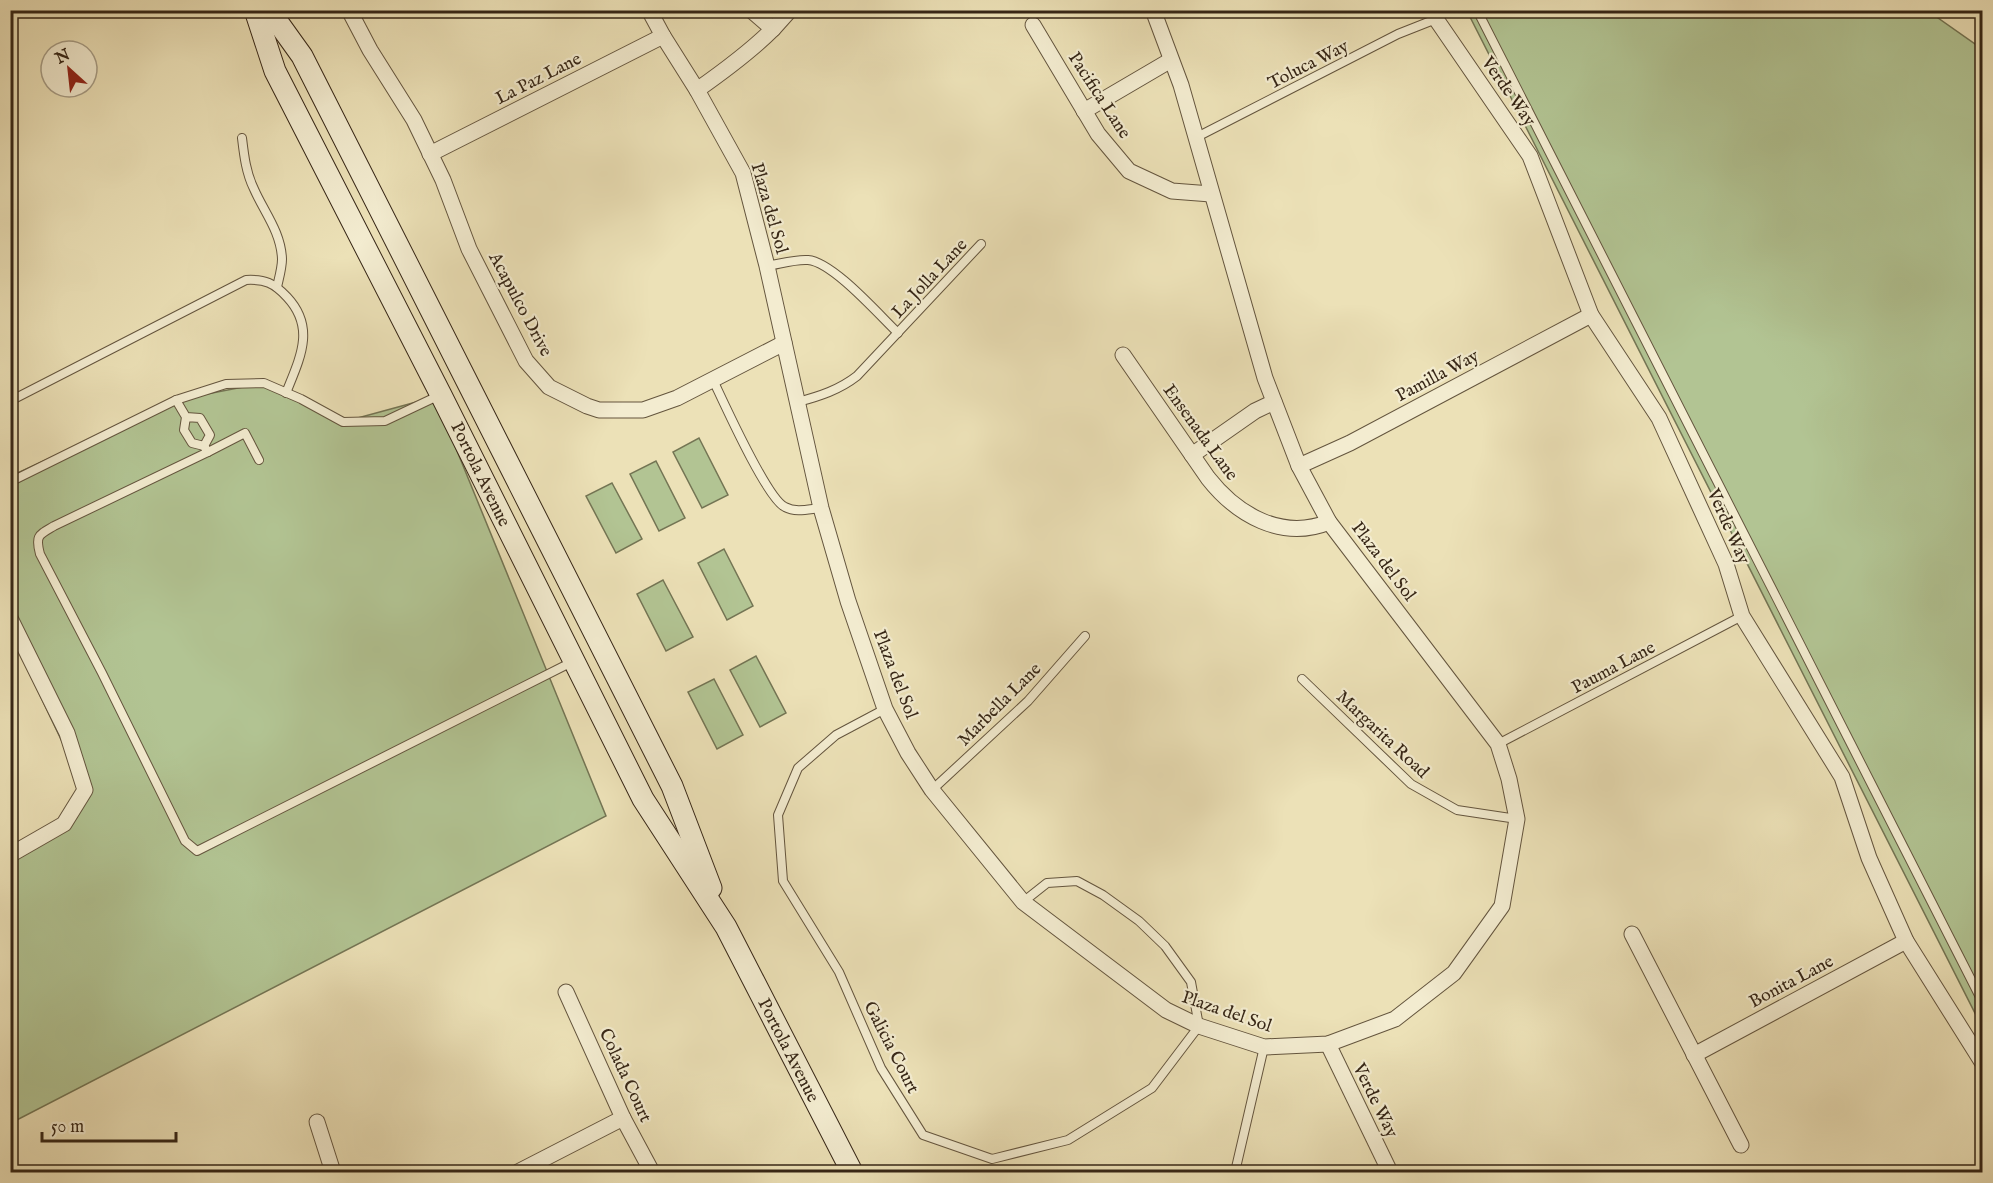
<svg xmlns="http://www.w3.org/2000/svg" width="1993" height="1183" font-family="'IM FELL English',serif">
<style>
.grass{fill:#b2c493;stroke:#747554;stroke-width:1.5}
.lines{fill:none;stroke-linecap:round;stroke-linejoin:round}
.lane-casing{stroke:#64553e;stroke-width:10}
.street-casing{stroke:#64553e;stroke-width:17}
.secondary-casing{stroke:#362616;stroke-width:23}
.lane{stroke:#f3ecd0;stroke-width:8}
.street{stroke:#f3ecd0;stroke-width:15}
.secondary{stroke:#f3ecd0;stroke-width:21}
.labels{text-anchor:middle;stroke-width:4.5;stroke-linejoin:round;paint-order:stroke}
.street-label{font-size:18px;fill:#362616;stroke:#f3ecd0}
</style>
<rect width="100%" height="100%" fill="#ece1b7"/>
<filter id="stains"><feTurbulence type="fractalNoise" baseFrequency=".00333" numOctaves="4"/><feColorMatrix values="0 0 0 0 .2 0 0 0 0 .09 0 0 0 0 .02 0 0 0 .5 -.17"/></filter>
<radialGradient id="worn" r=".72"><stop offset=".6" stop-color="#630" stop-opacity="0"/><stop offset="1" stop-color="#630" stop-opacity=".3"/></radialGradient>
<!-- grass -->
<g class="grass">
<polygon points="1467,11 1928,11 1982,49 1982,1027"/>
<polygon points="264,383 343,422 435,397 606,816 11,1123 10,851 64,824 85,790 11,634 11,476 176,400"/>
<polygon points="699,438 728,495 702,508 673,452"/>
<polygon points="656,461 685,518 659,531 630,474"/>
<polygon points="612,483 642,539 616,553 586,496"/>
<polygon points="724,549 753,606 727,620 698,563"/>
<polygon points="663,580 693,637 666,651 637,594"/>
<polygon points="756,656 786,713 760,727 730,670"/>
<polygon points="714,679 743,735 717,749 688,692"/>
</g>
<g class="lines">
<!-- lane casing -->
<g class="lane-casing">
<g id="lane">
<polyline points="166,10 173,10"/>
<polyline points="1477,10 1982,1001"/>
<path d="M242 138C244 155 246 173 254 189 264 212 281 232 282 259 282 268 279 278 277 287"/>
<polyline points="1195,138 1398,34 1436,19"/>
<path d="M767 266C780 264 795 259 808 260 833 262 879 315 898 333"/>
<path d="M713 380C724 403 767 499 785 507 796 513 809 509 821 508"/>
<polyline points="176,400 186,417 184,430 192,443 204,446 210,435 200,418 186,417"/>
<path d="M10 401 246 280C265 279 274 283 287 297 316 328 300 358 286 393"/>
<path d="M798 402C820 396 839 390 857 376L981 244"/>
<path d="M204 446 208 452 54 526C39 535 35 535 40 554L102 673 185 841 197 851 574 661"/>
<polyline points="208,452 245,433 259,460"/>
<polyline points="10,482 176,400 226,384 264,383 301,399 343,422 385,421 440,395"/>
<polyline points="1302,679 1411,784 1457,810 1517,819"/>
<polyline points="885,709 836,735 798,768 778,815 783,881 839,972 881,1068 923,1135 992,1159 1068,1140 1152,1088 1199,1026 1191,982 1165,946 1139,921 1103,895 1077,881 1047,883 1023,902"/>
<polyline points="1498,744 1742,616"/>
<polyline points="932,790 1028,701 1085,636"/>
<polyline points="1235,1172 1264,1047"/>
</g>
</g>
<!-- street casing -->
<g class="street-casing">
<g id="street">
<polyline points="349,10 370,50 414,120 443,180 469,249 526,361 549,387 587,406 599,410 643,410 677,398 784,343"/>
<polyline points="649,10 663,36 697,90 743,173 767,266 821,508 848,601 885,709 908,753 932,790 1023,902 1166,1010 1199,1026 1264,1047 1328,1044 1395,1019 1454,973 1502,906 1517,819 1509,779 1498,744 1329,522 1299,466 1265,378 1181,85 1153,10"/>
<polyline points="1432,10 1436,19 1530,156 1591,315 1659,418 1726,564 1742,616 1842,777 1869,858 1906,941 1982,1062"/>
<polyline points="1033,25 1098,134 1129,171 1172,191 1211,194"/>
<polyline points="773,29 790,10"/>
<path d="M697 90C724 71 750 52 773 29L751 10"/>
<polyline points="1084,111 1171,60"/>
<polyline points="430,154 663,36"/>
<path d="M1123 355 1208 478C1237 515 1282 541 1329 522"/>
<polyline points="1192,455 1255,411 1274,402"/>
<polyline points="1299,466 1350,443 1591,315"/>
<polyline points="10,618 67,733 85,790 64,824 10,855"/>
<polyline points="1632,934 1741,1145"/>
<polyline points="566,992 623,1118 652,1172"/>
<polyline points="1328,1044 1390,1172"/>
<polyline points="1694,1055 1906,941"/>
<polyline points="317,1122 333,1172"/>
<polyline points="518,1172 623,1118"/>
</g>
</g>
<!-- secondary casing -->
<g class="secondary-casing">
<g id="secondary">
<polyline points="255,10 275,71 441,395 643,799 726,927 852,1172"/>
<polyline points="269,10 302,56 672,786 711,888"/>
</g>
</g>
<!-- lane -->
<use href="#lane" class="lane"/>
<!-- street -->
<use href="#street" class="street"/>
<!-- secondary -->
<use href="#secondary" class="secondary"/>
</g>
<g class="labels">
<!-- street labels -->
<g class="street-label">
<text transform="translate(1308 64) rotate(-27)" y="6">Toluca Way</text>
<text transform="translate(538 78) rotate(-27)" y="6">La Paz Lane</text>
<text transform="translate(1509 91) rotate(55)" y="6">Verde Way</text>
<text transform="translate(1100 95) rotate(57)" y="6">Pacifica Lane</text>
<text transform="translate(770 208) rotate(74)" y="6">Plaza del Sol</text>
<text transform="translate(929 278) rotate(-47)" y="6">La Jolla Lane</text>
<text transform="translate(521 304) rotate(62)" y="6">Acapulco Drive</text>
<text transform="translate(1437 375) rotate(-28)" y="6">Pamilla Way</text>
<text transform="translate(1201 432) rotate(54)" y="6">Ensenada Lane</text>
<text transform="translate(481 474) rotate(64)" y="6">Portola Avenue</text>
<text transform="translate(1729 526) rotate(66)" y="6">Verde Way</text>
<text transform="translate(1384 561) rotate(53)" y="6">Plaza del Sol</text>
<text transform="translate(1613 667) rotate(-28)" y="6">Pauma Lane</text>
<text transform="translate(896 674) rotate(69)" y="6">Plaza del Sol</text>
<text transform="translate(999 704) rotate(-45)" y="6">Marbella Lane</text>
<text transform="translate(1383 734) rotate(43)" y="6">Margarita Road</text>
<text transform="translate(1791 981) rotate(-28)" y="6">Bonita Lane</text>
<text transform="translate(1227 1011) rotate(19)" y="6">Plaza del Sol</text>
<text transform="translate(892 1047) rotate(63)" y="6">Galicia Court</text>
<text transform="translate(789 1050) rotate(63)" y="6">Portola Avenue</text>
<text transform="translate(626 1075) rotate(65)" y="6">Colada Court</text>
<text transform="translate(1376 1100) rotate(64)" y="6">Verde Way</text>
</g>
</g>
<!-- margin -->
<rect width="1993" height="1183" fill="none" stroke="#ece1b7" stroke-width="36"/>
<rect x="12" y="12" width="1969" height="1159" fill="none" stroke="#362616" stroke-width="3"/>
<rect x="18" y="18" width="1957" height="1147" fill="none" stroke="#362616" stroke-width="1.5"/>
<!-- north arrow -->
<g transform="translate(69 69) rotate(333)"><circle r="28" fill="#f3ecd0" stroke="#a79d86" stroke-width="1.5"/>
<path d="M0-4.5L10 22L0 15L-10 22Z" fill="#8f2418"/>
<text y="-9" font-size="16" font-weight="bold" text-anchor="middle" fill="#362616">N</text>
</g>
<!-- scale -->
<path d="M42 1132v9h134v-9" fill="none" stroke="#362616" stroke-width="3"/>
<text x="51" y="1132" font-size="18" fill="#362616" stroke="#f3ecd0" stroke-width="4.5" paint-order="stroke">50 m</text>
<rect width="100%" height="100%" filter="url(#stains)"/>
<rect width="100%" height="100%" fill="url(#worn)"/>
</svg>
